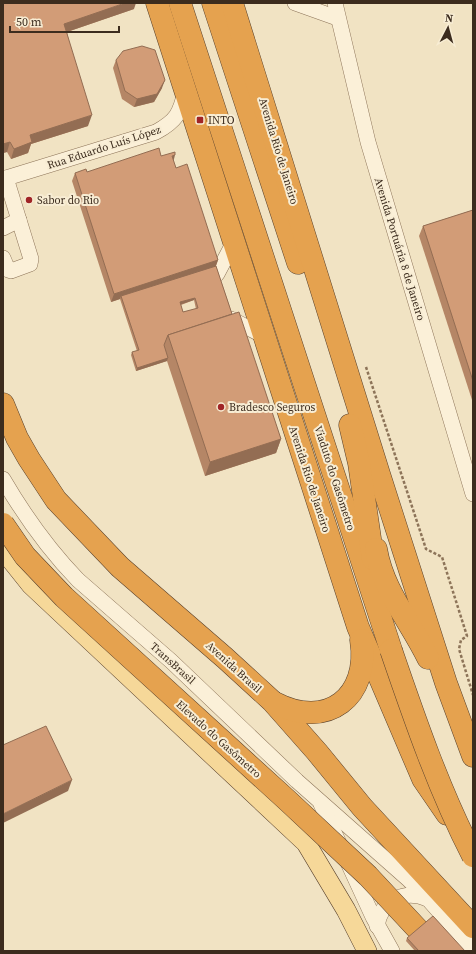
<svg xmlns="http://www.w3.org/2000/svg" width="476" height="954" font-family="'Source Serif 4',serif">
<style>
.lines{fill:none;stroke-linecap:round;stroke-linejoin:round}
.minor-casing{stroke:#8d7459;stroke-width:16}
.major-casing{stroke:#5a422d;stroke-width:20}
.highway-casing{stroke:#5a422d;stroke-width:23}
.path{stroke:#8d7459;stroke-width:2.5;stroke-dasharray:3 2;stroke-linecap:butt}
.minor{stroke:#fbf0d8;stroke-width:15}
.major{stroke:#f6d899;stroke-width:19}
.highway{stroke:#e5a24f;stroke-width:22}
.highway-bridge-casing{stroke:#5a422d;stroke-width:23;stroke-linecap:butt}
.highway-bridge{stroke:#e5a24f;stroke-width:22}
.wall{fill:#b58666;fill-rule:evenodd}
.shaded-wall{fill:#936d53}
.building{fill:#d29c77;stroke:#936d53;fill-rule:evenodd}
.poi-dot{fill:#a02426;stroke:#f8edd4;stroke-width:1.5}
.labels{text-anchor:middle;stroke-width:4;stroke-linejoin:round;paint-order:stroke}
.poi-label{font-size:11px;fill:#3c2c1e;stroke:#f8edd4;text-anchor:start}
.street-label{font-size:11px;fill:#3c2c1e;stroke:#f8edd4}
</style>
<rect width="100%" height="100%" fill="#f1e3c3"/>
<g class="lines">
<!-- minor casing -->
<g class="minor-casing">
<g id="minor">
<polyline points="295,3 337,18"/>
<polyline points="335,3 368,142 473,494"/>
<path d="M3 179 156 132C176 121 180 114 185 92"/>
<polyline points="3,228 19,220"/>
<polyline points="3,258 8,270 11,271 30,264 31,259 6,178"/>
<polyline points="217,274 234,242"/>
<polyline points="231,319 264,336"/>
<path d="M3 479C24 515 49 550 78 580L171 661 297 781 409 880 428 899 473 950"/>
<polyline points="321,804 373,917 392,951"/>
<path d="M377 926C381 900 404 889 428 899"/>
</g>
</g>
<!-- major casing -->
<g class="major-casing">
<polyline id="major" points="3,550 31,585 306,843 346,910 367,951"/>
</g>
<!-- highway casing -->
<g class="highway-casing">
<g id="highway">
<polyline points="157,3 358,627 423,779 447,814"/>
<polyline points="180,3 391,650"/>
<polyline points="213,3 298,263"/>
<polyline points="232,3 379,474 446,683 473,756"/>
<polyline points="3,404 17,438 29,459 56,500 120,567 225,658 272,701 317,752 362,807 473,927"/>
<polyline points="350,425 359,463 373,559"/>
<path d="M376 549C383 591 410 621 428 658"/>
<path d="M275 703C327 730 370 697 361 640"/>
</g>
</g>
<!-- path -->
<polyline class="path" points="366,367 426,549 442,557 467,636 461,640 459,649 473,695"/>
<!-- minor -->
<use href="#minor" class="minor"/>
<!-- major -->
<use href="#major" class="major"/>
<!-- highway -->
<use href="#highway" class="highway"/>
<!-- highway-bridge casing -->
<g class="highway-bridge-casing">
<g id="highway-bridge">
<polyline points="3,524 25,556 64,597 288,801 368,876 438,951"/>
<path d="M391 650C415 720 439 790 473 856"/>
</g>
</g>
<!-- highway-bridge -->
<use href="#highway-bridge" class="highway-bridge"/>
</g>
<!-- wall -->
<g class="wall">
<polygon points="3,3 134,9 67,32 88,126 31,144 28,153 11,159 7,152 3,153"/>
<polygon points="116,60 162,88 154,102 134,107 122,99 113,68"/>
<path d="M161 156 173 161 176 168 218 260 216 266 232 314 281 439 276 453 205 476 167 361 136 371 131 355 132 352 137 351 120 299 111 302 72 181 75 173 87 172ZM194 300 196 309 183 312 181 305Z"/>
<polygon points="473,210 473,403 419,236 423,226"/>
<polygon points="407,938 465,951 415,951 406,941"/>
</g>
<!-- shaded-wall -->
<g class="shaded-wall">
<polygon points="125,3 136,3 134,9 61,34 64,24"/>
<polygon points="165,80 162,88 154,102 134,107 137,99"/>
<polygon points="92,115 88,126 31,144 28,153 11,159 14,149 30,135"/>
<polygon points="10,142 7,152 3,153 3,144"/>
<polygon points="175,155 173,163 172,156"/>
<polygon points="218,260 215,268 121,296 120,299 111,302 114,294"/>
<polygon points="195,298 194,300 179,305 180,302"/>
<polygon points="168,358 167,361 136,371 137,368"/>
<polygon points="281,439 276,453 205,476 210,462"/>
<polygon points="72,780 68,791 3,823 3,814"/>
</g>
<!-- building -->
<g class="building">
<polygon points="3,3 125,3 64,24 92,115 30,135 32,142 14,149 10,142 3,144"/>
<polygon points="142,46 155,50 165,80 157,94 137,99 125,91 116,60 123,51"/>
<polygon points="159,148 161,156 175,152 175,155 172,156 176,168 187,164 218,260 114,294 75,173 86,169 87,172"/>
<polygon points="473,210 473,381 423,226"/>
<path d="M216 266 232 314 168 335 164 345 168 358 137 368 132 352 139 350 121 296ZM195 298 198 308 183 312 180 302Z"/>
<polygon points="239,312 281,439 210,462 168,335"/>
<polygon points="46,726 72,780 3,814 3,745"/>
<polygon points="433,916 465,951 419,951 407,938"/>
</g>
<!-- markers -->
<g class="poi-dot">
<rect x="196" y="116" width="8" height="8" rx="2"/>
<circle cx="29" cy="200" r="4"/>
<circle cx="221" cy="407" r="4"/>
</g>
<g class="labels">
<!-- poi labels -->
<g class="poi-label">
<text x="208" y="124">INTO</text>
<text x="37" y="204">Sabor do Rio</text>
<text x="229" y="411">Bradesco Seguros</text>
</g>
<!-- street labels -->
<g class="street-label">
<text transform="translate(104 147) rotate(-18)" y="4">Rua Eduardo Luís López</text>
<text transform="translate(279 151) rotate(73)" y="4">Avenida Rio de Janeiro</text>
<text transform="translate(400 249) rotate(73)" y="4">Avenida Portuária 8 de Janeiro</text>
<text transform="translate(335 478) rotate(72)" y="4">Viaduto do Gasômetro</text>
<text transform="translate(310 479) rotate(72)" y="4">Avenida Rio de Janeiro</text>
<text transform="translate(173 663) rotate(42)" y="4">TransBrasil</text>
<text transform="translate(234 667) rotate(42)" y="4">Avenida Brasil</text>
<text transform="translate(219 739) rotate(42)" y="4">Elevado do Gasômetro</text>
</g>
</g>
<!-- border -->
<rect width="476" height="954" fill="none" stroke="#3c2c1e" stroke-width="8"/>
<!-- north arrow -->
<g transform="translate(448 28) rotate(6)" stroke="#f8edd4" stroke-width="3" paint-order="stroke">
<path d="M0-3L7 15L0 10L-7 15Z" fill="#3c2c1e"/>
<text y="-6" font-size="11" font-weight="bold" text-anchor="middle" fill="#3c2c1e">N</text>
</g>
<!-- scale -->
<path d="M10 26v6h109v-6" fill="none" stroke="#3c2c1e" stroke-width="2"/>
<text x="16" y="26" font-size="12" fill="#3c2c1e" stroke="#f8edd4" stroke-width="3" paint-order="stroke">50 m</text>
</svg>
